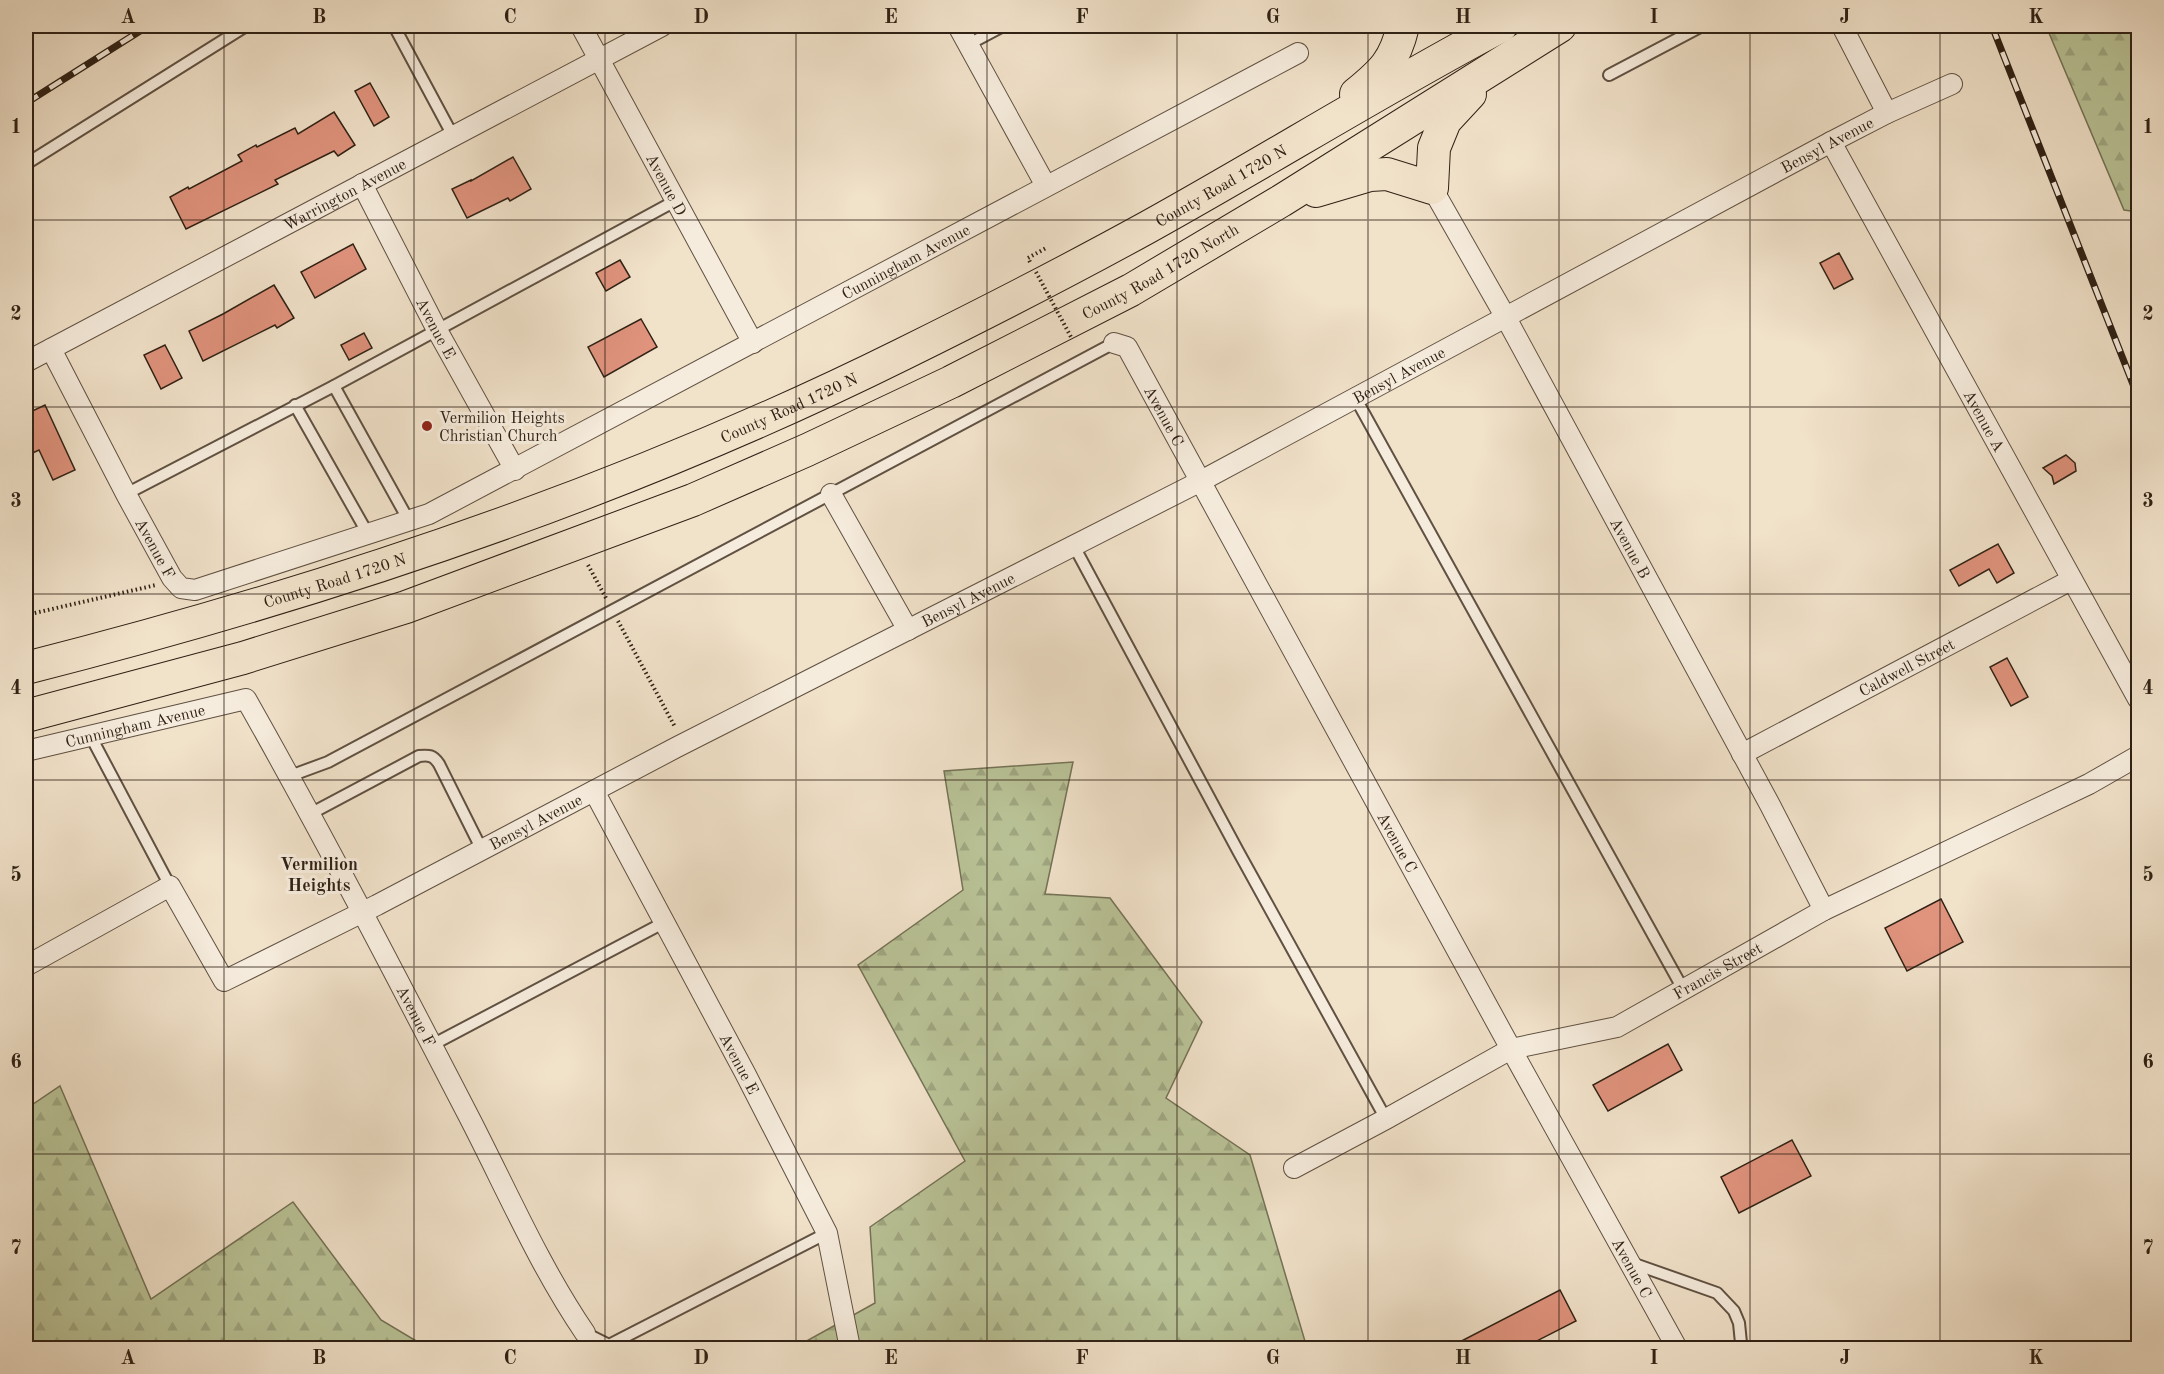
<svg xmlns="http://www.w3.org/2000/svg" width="2164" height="1374" font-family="'Old Standard TT',serif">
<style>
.forest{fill:url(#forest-firs);stroke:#747256;stroke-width:1.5}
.building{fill:#e0937d;stroke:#2f2115;stroke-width:1.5}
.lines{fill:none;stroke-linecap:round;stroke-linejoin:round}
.service-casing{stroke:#605142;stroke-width:14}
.minor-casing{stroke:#605142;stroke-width:22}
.primary-casing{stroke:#2f2115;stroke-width:34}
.path{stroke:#2f2115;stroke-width:4;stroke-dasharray:1.5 3;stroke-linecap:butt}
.service{stroke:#f6ecdd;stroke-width:10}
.minor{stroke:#f6ecdd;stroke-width:20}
.primary{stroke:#f1e2ca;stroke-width:32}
.rail-casing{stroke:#2f2115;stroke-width:7}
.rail{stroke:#f6ecdd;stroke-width:4.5;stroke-dasharray:14;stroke-linecap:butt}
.path-bridge{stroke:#2f2115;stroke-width:4;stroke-dasharray:1.5 3;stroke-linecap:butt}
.grid{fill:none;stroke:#2f2115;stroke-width:1.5;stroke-opacity:0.55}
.poi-dot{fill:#8f2418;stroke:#f6ecdd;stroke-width:2}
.labels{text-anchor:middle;stroke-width:6;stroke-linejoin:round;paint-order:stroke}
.street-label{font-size:16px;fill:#2f2115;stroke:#f6ecdd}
.poi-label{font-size:16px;fill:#2f2115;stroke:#f6ecdd;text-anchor:start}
.neighbourhood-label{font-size:18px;font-weight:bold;fill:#2f2115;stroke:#f6ecdd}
.neatline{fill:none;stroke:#2f2115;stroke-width:2}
.grid-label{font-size:20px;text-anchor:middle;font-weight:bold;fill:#2f2115}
</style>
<defs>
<pattern id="forest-firs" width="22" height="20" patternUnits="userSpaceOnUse" patternTransform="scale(1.5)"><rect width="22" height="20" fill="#b9c397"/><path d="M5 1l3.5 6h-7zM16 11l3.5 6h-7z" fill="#9fa781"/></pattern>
</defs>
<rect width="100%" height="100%" fill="#f1e2ca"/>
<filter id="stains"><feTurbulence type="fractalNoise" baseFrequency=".00333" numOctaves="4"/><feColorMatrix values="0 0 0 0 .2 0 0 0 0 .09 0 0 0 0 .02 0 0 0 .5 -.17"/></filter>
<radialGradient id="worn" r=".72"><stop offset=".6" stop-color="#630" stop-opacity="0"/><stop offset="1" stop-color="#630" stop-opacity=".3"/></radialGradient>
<!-- forest -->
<g class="forest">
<polygon points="2046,26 2138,26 2138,212 2124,210"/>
<polygon points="1073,762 1045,894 1110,898 1202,1022 1166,1098 1250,1155 1307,1348 794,1348 875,1303 870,1227 965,1161 858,965 963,890 944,771"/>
<polygon points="60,1086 151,1299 293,1202 381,1320 428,1348 26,1348 26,1109"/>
</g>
<!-- building -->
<g class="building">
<polygon points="370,83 389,117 374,126 355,91"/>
<polygon points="334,112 355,145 338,156 334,151 275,180 278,184 186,229 170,197 188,187 189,189 242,161 238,155 256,145 257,147 295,128 298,134"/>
<polygon points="513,157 531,189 510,201 508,198 467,218 452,189 471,180 471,181"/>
<polygon points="353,244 366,269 315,298 301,272"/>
<polygon points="1839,253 1853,279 1834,289 1820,263"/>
<polygon points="620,260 630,277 606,291 596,273"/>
<polygon points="274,285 294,318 277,328 275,325 203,361 189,331 223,314"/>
<polygon points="641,319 657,347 604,377 588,347"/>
<polygon points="364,333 372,348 349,360 341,345"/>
<polygon points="165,345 182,378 161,389 144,355"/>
<polygon points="45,405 75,470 53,480 39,450 26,456 26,414"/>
<polygon points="2066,455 2075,463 2076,471 2054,484 2052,476 2043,468"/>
<polygon points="1998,544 2014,573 1997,583 1989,569 1959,586 1950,570"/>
<polygon points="2007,658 2028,697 2011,706 1990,667"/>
<polygon points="1941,899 1963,942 1907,971 1885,928"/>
<polygon points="1668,1044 1682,1070 1608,1111 1593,1085"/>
<polygon points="1792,1140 1811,1176 1739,1213 1721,1177"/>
<polygon points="1560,1290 1576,1321 1523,1348 1448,1348"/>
</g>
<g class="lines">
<!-- service casing -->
<g class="service-casing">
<g id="service">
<polyline points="394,26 453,136"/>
<polyline points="969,44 1003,26"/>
<polyline points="1609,75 1702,26"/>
<polyline points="26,164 246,26"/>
<polyline points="334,386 409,521"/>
<polyline points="1356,399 1683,989"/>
<polyline points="295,405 368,534"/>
<polyline points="126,494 334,386 677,200"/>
<polyline points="1074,546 1238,851 1386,1119"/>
<polyline points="90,735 170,886"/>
<polyline points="290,776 328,762 1114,343"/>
<path d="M310 814 419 756C429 755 433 755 439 764L482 850"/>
<polyline points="432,1045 665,922"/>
<polyline points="1629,1262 1717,1293 1734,1311 1739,1323 1741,1343 1738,1348"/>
<polyline points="585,1333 609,1345 827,1233"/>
</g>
</g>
<!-- minor casing -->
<g class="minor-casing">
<g id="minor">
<path id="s1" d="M581 26 753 343"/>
<polyline points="958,26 1046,186"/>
<polyline points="1842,26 1887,113"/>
<path id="s2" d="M1831 142 2138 699"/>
<path id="s3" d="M362 184 437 330 515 470"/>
<path id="s4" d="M1432 188 1505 316 1770 805 1824 910"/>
<path id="s5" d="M1114 343 1127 347 1511 1049 1677 1348"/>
<path id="s6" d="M51 349 126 494 172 578 181 588 195 590 429 514 1298 53"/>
<path id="s7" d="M26 362 662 26"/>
<polyline points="831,494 908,630"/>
<path id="s8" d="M26 751 246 699C323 835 395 974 467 1113 505 1186 538 1264 585 1333"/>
<path id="s9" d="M1742 754 2071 580"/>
<path id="s10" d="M594 791 745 1073 827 1233 850 1348"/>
<path id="s11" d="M26 966 170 886 224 981 377 905 677 747 1201 481 1831 142 1887 113 1952 84"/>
<path id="s12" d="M1294 1168 1386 1119 1511 1049 1617 1027 1824 910 2089 784 2138 756"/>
</g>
</g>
<!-- primary casing -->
<g class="primary-casing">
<g id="primary">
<path d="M1356 94C1383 72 1395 61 1403 26"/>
<polyline points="1316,191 1370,175 1387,174 1432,188 1434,148 1445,121 1470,94"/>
<path id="s13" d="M26 668C326 592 625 492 903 354 986 313 1068 271 1148 227 1267 161 1382 89 1501 26"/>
<path id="s14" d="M26 716 243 658 406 607 693 500 807 450 951 382 1131 290 1281 201 1560 26"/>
</g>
</g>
<!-- path -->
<g class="path">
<polyline points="1030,262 1028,258 1046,248"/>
<polyline points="588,565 606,598"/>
<polyline points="26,615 156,585"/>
<polyline points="618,621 675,727"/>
</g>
<!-- service -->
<use href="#service" class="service"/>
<!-- minor -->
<use href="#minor" class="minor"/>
<!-- primary -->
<use href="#primary" class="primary"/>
<!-- rail casing -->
<g class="rail-casing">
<g id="rail">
<polyline points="1992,26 2138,397"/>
<polyline points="26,103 148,26"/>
</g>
</g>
<!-- rail -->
<use href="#rail" class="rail"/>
<!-- path-bridge -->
<polyline class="path-bridge" points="1036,272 1071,337"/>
</g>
<!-- grid -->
<path class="grid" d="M224 26V1348M414 26V1348M605 26V1348M796 26V1348M987 26V1348M1177 26V1348M1368 26V1348M1559 26V1348M1750 26V1348M1940 26V1348M26 220H2138M26 407H2138M26 594H2138M26 780H2138M26 967H2138M26 1154H2138"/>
<!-- markers -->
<circle class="poi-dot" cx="427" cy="426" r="6"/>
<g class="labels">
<!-- street labels -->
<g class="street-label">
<text dy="6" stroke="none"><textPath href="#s11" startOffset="2082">Bensyl Avenue</textPath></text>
<text dy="6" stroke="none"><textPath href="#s1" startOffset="180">Avenue D</textPath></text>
<text dy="6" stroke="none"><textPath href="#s13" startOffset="1293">County Road 1720 N</textPath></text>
<text dy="6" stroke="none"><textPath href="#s7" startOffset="360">Warrington Avenue</textPath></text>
<text dy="6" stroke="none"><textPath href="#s6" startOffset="1072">Cunningham Avenue</textPath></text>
<text dy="6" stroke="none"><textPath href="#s14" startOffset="1222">County Road 1720 North</textPath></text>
<text dy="6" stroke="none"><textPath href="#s3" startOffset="162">Avenue E</textPath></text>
<text dy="6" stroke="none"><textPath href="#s11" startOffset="1596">Bensyl Avenue</textPath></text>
<text dy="6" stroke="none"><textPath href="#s13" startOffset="807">County Road 1720 N</textPath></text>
<text dy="6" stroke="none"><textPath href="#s5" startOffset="92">Avenue C</textPath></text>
<text dy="6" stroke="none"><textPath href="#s2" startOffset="318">Avenue A</textPath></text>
<text dy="6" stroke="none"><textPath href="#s6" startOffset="225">Avenue F</textPath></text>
<text dy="6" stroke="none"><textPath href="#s4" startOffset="411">Avenue B</textPath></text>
<text dy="6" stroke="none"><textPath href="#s13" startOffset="321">County Road 1720 N</textPath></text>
<text dy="6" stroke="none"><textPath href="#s11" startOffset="1110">Bensyl Avenue</textPath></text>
<text dy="6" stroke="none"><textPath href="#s9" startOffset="186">Caldwell Street</textPath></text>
<text dy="6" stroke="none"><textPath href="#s8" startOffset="112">Cunningham Avenue</textPath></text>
<text dy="6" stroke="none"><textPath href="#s11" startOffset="624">Bensyl Avenue</textPath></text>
<text dy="6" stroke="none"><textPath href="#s5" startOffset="578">Avenue C</textPath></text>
<text dy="6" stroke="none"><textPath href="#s12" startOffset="471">Francis Street</textPath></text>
<text dy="6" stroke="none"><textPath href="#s8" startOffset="586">Avenue F</textPath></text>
<text dy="6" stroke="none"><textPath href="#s10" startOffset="309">Avenue E</textPath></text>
<text dy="6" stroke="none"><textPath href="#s5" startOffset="1064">Avenue C</textPath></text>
</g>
<!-- poi labels -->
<g class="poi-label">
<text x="439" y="423">Vermilion Heights<tspan x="439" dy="18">Christian Church</tspan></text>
</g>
<!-- neighbourhood labels -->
<g class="neighbourhood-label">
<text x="319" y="870">Vermilion<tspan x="319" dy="21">Heights</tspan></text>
</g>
</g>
<!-- margin -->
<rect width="2164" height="1374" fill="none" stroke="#f1e2ca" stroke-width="66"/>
<rect x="33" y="33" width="2098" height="1308" class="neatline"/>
<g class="grid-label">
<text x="128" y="23">A</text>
<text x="319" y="23">B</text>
<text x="510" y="23">C</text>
<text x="701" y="23">D</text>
<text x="891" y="23">E</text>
<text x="1082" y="23">F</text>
<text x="1273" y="23">G</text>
<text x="1463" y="23">H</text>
<text x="1654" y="23">I</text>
<text x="1845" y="23">J</text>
<text x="2036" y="23">K</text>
<text x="16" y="133">1</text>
<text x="2148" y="133">1</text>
<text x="16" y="320">2</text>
<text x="2148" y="320">2</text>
<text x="16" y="507">3</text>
<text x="2148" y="507">3</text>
<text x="16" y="694">4</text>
<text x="2148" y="694">4</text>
<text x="16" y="881">5</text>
<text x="2148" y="881">5</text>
<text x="16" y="1068">6</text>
<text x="2148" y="1068">6</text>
<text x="16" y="1254">7</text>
<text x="2148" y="1254">7</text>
<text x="128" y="1364">A</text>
<text x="319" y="1364">B</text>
<text x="510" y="1364">C</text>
<text x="701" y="1364">D</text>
<text x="891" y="1364">E</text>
<text x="1082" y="1364">F</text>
<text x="1273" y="1364">G</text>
<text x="1463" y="1364">H</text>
<text x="1654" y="1364">I</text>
<text x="1845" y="1364">J</text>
<text x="2036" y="1364">K</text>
</g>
<rect width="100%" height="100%" filter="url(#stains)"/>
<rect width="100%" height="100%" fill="url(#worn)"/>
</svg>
